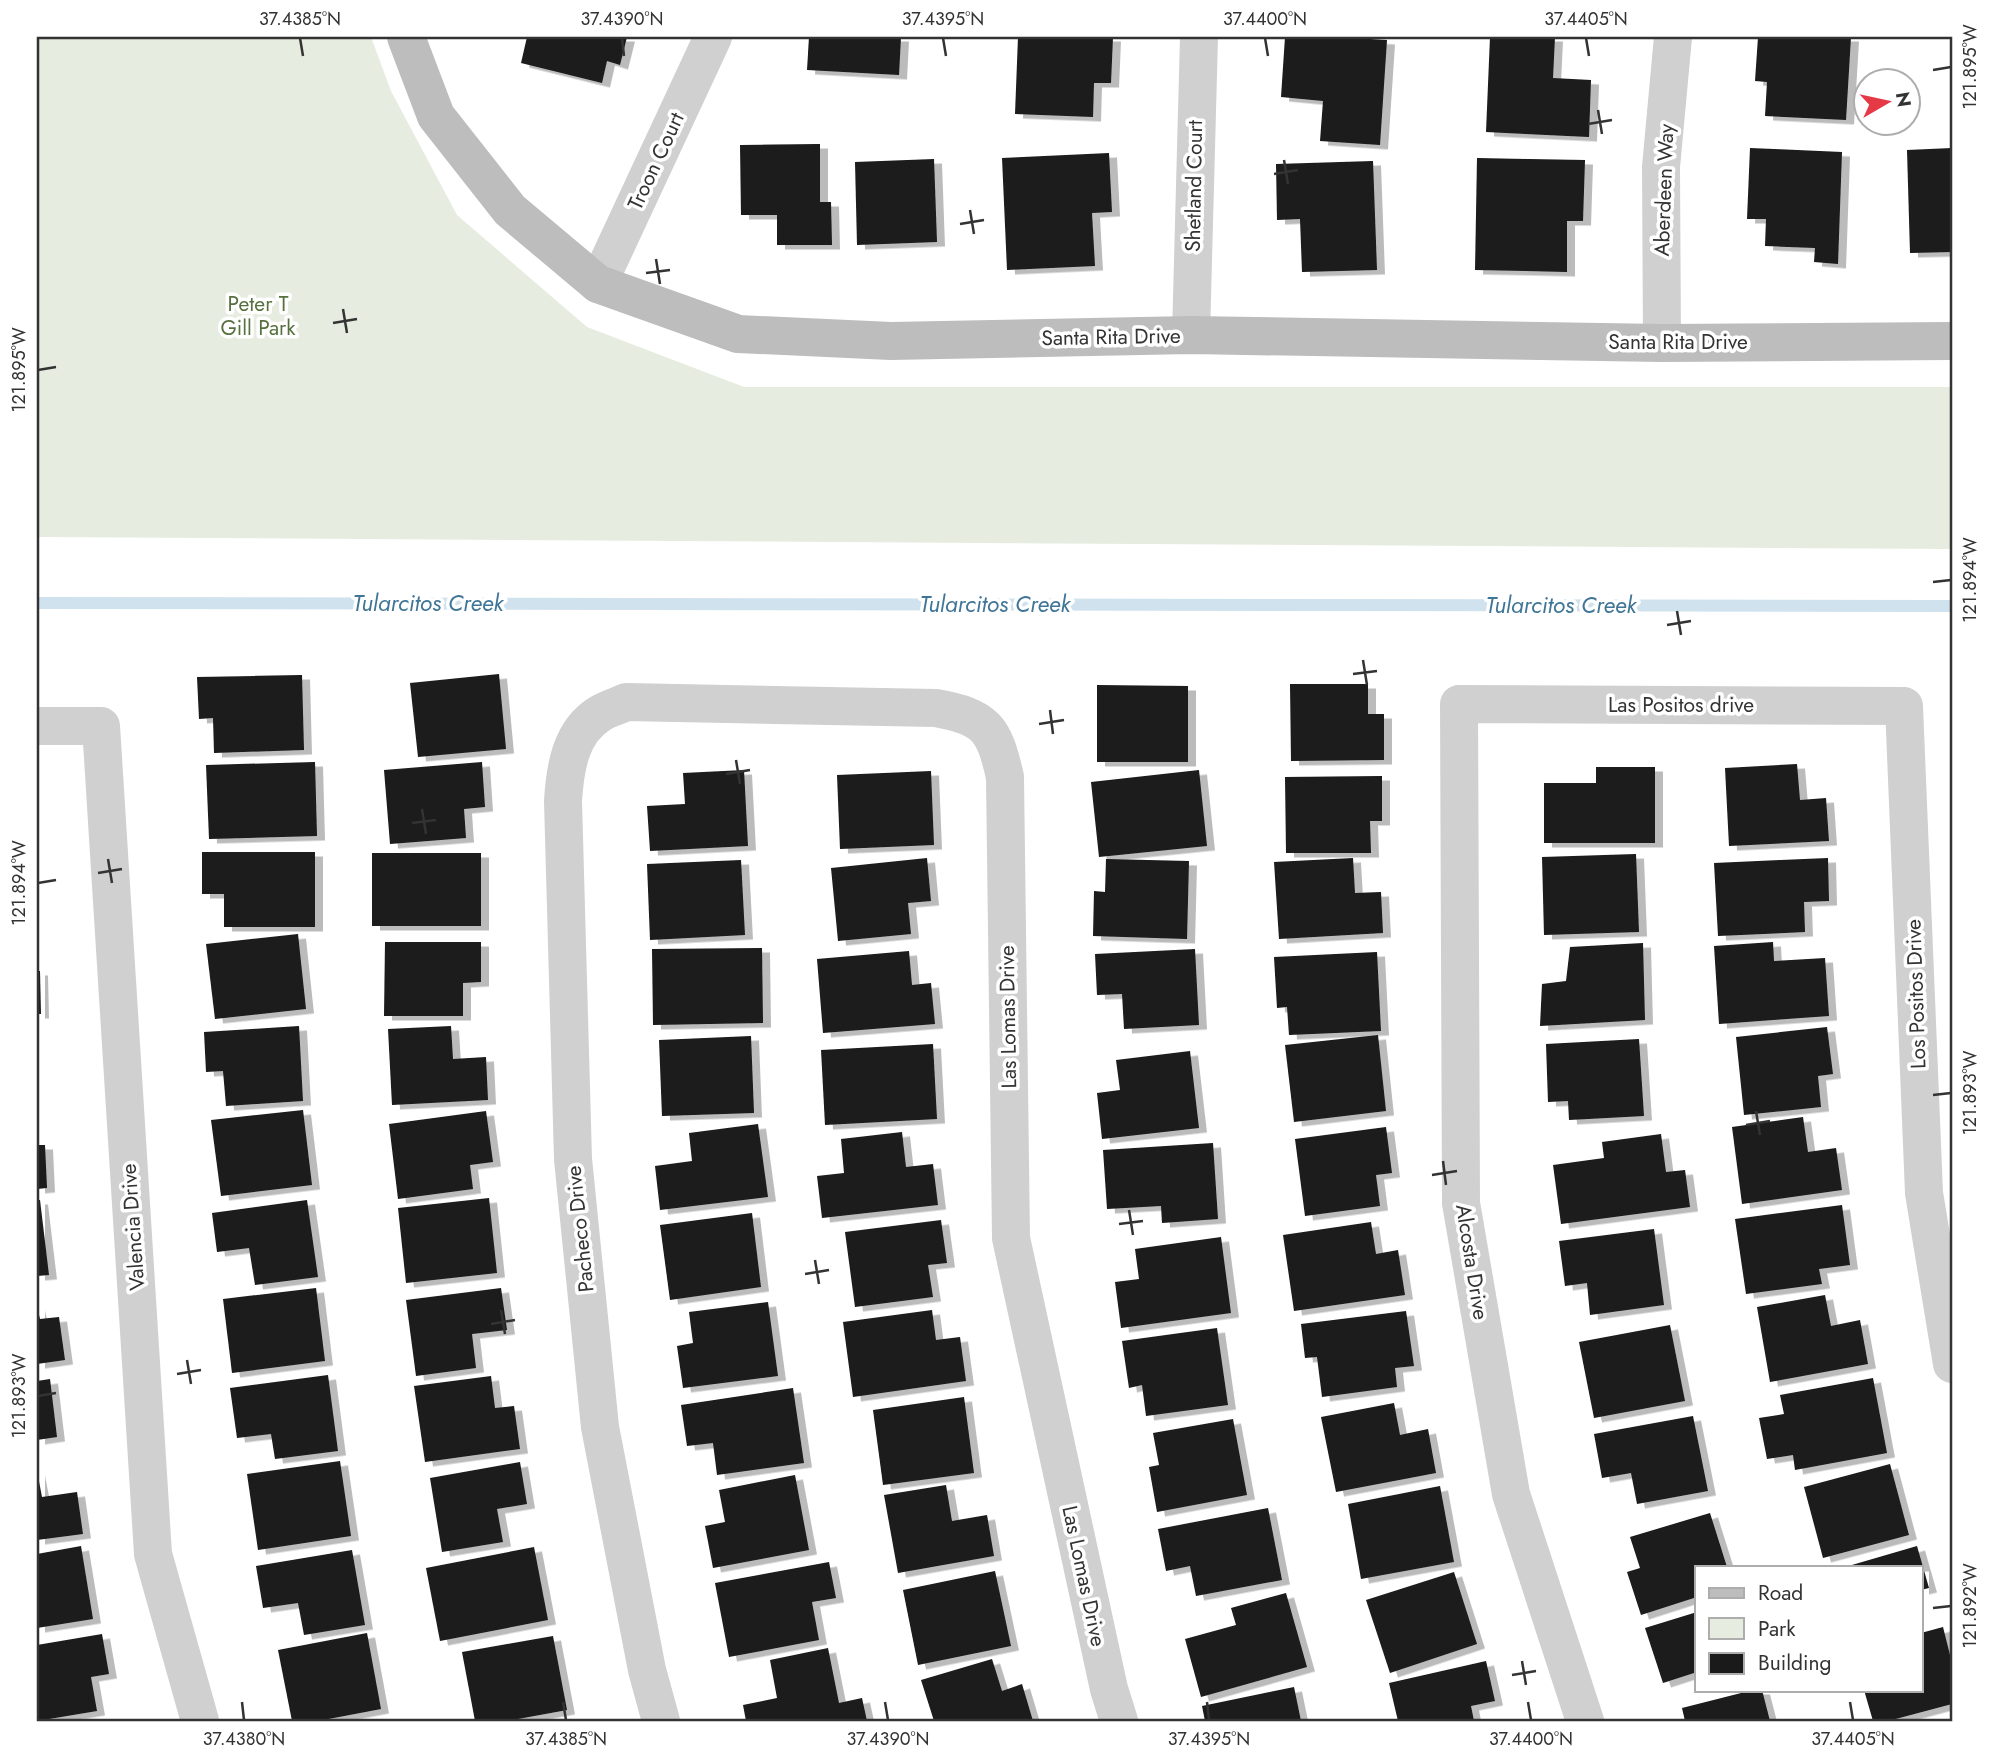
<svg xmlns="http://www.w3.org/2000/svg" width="1989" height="1758" font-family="Jost,sans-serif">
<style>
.green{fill:#e6ecdf}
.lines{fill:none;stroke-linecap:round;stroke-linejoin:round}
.stream{stroke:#cfe2ee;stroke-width:12}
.building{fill:#1a1a1a;filter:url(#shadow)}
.street{stroke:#d0d0d0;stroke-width:38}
.secondary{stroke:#bdbdbd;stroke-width:38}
.ticks{fill:none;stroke:#333;stroke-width:2.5}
.labels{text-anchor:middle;stroke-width:7;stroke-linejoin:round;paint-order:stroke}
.street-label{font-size:21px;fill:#333;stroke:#fff}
.park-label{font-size:21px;fill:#56703f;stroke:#fff}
.water-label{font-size:23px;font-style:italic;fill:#3f7597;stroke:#fff}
.neatline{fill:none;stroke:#333;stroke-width:2.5}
.ticks-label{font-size:18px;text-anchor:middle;fill:#333}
</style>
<defs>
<filter id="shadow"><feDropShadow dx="8" dy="4.5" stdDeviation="0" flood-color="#0004"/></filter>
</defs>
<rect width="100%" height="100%" fill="#fff"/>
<!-- green -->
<polygon class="green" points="37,37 371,37 391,91 457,215 587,327 744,387 1952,387 1952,549 37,537"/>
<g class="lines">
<!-- stream -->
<polyline class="stream" points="37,603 1952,606"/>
</g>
<!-- building -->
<g class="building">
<polygon points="527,37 627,37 620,65 607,61 602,83 521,63"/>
<polygon points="809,37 901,37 899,75 807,70"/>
<polygon points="1018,37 1113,37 1111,83 1094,83 1093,117 1015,114"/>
<polygon points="1285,37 1337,37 1387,40 1380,145 1320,141 1323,101 1281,97"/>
<polygon points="1490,37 1555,37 1553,78 1591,80 1589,137 1486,132"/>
<polygon points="1758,37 1851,37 1846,120 1765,116 1767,82 1755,81"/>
<polygon points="820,144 820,202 831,202 832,245 777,245 777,215 741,215 740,145"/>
<polygon points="1750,148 1842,152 1838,264 1814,262 1815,248 1765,246 1766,219 1747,219"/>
<polygon points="1952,148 1952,252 1910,253 1907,150"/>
<polygon points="1109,153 1112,212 1092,213 1095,266 1007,270 1002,158"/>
<polygon points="1477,158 1585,160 1583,221 1567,221 1567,272 1475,270"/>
<polygon points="934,159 937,242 857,245 855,162"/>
<polygon points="1373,161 1377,270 1302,272 1300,219 1277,220 1276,164"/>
<polygon points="499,674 506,749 418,757 410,683"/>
<polygon points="302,675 304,750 214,753 213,718 199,719 197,677"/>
<polygon points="1290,684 1368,684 1368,714 1384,714 1384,760 1291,761"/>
<polygon points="1097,685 1188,686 1188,762 1097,762"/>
<polygon points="315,762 317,836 209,839 206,765"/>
<polygon points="482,762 485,807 464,809 466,838 390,844 384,770"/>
<polygon points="1797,764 1800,800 1826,798 1829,841 1729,846 1725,768"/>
<polygon points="1596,767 1655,767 1655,843 1544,843 1544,783 1596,783"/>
<polygon points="744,770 748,846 650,851 647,806 685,804 683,773"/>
<polygon points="1199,770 1207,846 1099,857 1091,782"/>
<polygon points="931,771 934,845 840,849 837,775"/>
<polygon points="1382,776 1382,821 1370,821 1371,853 1286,853 1285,777"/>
<polygon points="202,852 315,852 315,927 224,927 224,894 202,894"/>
<rect x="372" y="853" width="109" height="73"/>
<polygon points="1636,854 1639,932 1544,935 1542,857"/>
<polygon points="927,858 931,901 908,903 911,934 838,941 831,868"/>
<polygon points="1353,858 1355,893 1381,892 1383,933 1279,939 1274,862"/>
<polygon points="1828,858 1829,901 1804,902 1805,932 1718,936 1714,863"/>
<polygon points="1106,859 1189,861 1187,939 1093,936 1094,891 1105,892"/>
<polygon points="741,860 745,935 650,940 647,864"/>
<polygon points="298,934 306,1009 215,1019 206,944"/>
<polygon points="385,942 481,942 481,982 463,983 463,1016 384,1016"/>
<polygon points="1773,942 1774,961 1825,958 1829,1016 1719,1024 1714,946"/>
<polygon points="1643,943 1645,1020 1540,1026 1542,984 1566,981 1570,947"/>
<polygon points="762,948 763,1023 653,1025 652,949"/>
<polygon points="1195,949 1199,1025 1124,1029 1122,994 1097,995 1095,954"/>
<polygon points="909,951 912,985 931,983 935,1024 823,1033 817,959"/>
<polygon points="1377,952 1381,1031 1289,1035 1287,1007 1277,1008 1274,957"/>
<polygon points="37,971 40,971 41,1014 37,1014"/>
<polygon points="299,1026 303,1101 226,1106 223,1071 206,1072 204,1032"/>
<polygon points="451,1026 453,1059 486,1057 488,1100 392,1105 388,1029"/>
<polygon points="1827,1027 1833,1074 1818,1076 1821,1107 1744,1115 1736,1037"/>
<polygon points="1378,1035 1386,1111 1294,1122 1285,1045"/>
<polygon points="751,1036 754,1113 662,1116 659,1040"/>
<polygon points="1639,1039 1644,1116 1569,1120 1568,1101 1548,1102 1546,1044"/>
<polygon points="933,1044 937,1119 825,1125 821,1050"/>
<polygon points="1190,1051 1199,1128 1102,1139 1097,1093 1120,1090 1116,1060"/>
<polygon points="303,1110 312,1185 221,1196 211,1120"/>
<polygon points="486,1111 493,1162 470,1165 473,1189 398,1199 389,1124"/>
<polygon points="1803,1117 1808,1152 1836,1148 1842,1190 1742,1204 1732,1127"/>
<polygon points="758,1124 768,1197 660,1210 655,1166 692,1161 689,1133"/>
<polygon points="1386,1127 1392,1173 1376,1175 1380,1206 1305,1216 1295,1139"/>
<polygon points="902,1132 906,1167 933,1164 938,1205 822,1218 817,1176 844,1173 841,1139"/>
<polygon points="1661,1134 1666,1172 1685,1170 1690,1207 1561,1224 1553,1165 1604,1158 1602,1142"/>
<polygon points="1213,1143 1218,1219 1162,1223 1161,1206 1107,1209 1103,1150"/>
<polygon points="37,1145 45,1145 47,1188 37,1189"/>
<polygon points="489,1198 497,1273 406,1283 398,1208"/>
<polygon points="37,1200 40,1200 49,1275 37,1276"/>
<polygon points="307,1200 318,1277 255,1285 249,1248 217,1252 212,1213"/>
<polygon points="1842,1205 1850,1265 1819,1269 1822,1284 1746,1294 1735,1219"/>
<polygon points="752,1213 761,1287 670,1300 660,1225"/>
<polygon points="941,1220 947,1263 928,1265 933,1297 855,1307 845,1232"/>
<polygon points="1371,1222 1376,1254 1398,1250 1405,1295 1294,1311 1283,1235"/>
<polygon points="1654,1229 1664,1305 1590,1315 1587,1283 1565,1286 1559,1241"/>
<polygon points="1221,1237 1231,1313 1121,1328 1115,1282 1139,1279 1135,1249"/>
<polygon points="316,1288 325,1361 232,1373 223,1299"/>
<polygon points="501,1288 507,1330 472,1334 476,1368 416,1376 406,1300"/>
<polygon points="1825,1295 1831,1326 1860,1320 1868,1364 1770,1382 1757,1307"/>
<polygon points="768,1302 778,1376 683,1388 677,1346 693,1343 689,1312"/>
<polygon points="37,1306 40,1319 59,1317 65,1360 37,1364"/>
<polygon points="932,1310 936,1340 960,1337 966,1381 853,1397 843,1322"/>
<polygon points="1406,1311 1414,1366 1395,1368 1397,1387 1322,1397 1317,1357 1305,1358 1301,1324"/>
<polygon points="1670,1325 1685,1401 1594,1418 1579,1342"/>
<polygon points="1217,1328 1228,1405 1146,1416 1142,1385 1129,1388 1122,1341"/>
<polygon points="328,1375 338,1451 275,1459 271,1434 237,1438 230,1388"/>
<polygon points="491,1376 495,1408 514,1406 520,1449 425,1462 414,1386"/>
<polygon points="1873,1378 1887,1453 1795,1470 1793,1455 1767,1459 1759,1418 1784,1414 1780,1395"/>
<polygon points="50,1379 57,1437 37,1440 37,1381"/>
<polygon points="793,1388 804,1463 717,1475 713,1443 687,1446 681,1405"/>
<polygon points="964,1397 974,1473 883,1485 873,1410"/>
<polygon points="1394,1403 1400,1435 1428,1429 1436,1473 1336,1492 1321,1417"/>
<polygon points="1693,1416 1708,1491 1637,1504 1631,1473 1602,1478 1594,1434"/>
<polygon points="1233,1419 1247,1495 1157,1512 1149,1467 1159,1465 1153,1433"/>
<polygon points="340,1461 351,1536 258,1550 247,1474"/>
<polygon points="520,1462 527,1504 497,1509 503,1542 442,1552 430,1478"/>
<polygon points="1890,1464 1909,1535 1823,1558 1804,1487"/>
<polygon points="37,1471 42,1497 77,1492 83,1534 37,1540"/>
<polygon points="795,1475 809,1550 713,1568 705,1526 725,1522 719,1490"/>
<polygon points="946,1485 952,1521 987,1515 994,1556 898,1573 884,1495"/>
<polygon points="1440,1486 1454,1562 1361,1579 1348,1504"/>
<polygon points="1268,1508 1282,1580 1196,1596 1190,1566 1166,1571 1158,1529"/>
<polygon points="1710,1513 1727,1567 1697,1567 1697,1597 1641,1615 1627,1572 1640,1568 1630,1537"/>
<polygon points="81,1546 93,1619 37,1628 37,1554"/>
<polygon points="1917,1546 1929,1588 1921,1590 1921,1567 1845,1567"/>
<polygon points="534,1547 548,1620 440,1641 426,1568"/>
<polygon points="352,1550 365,1625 304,1635 298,1603 263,1608 256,1566"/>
<polygon points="829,1562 836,1598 812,1602 819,1640 729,1657 715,1583"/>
<polygon points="995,1571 1011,1646 918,1665 903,1590"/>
<polygon points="1454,1572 1477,1644 1390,1673 1366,1600"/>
<polygon points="1286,1593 1307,1667 1201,1697 1185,1639 1236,1625 1231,1608"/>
<polygon points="1697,1612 1697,1672 1663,1683 1645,1628"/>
<polygon points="1943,1627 1952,1663 1952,1704 1888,1721 1873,1721 1864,1690 1921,1690 1921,1633"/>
<polygon points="367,1633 381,1709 318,1721 292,1721 278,1650"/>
<polygon points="102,1634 109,1674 91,1677 97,1711 37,1721 37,1645"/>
<polygon points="553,1636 567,1710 507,1721 475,1721 462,1652"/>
<polygon points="828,1648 839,1703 862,1698 867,1721 746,1721 743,1705 777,1698 770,1660"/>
<polygon points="992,1659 1002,1691 1022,1684 1033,1721 934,1721 921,1680"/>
<polygon points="1486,1661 1495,1701 1471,1706 1474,1721 1398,1721 1389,1683"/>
<polygon points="1294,1687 1301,1721 1205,1721 1202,1706"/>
<polygon points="1753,1690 1762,1690 1770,1721 1685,1721 1682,1708"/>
</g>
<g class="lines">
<!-- street -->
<g class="street">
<polyline points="598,284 713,37"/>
<polyline points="1191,335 1199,37"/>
<polyline points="1662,343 1661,167 1673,37"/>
<polyline points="37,726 101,726 153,1554 200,1721"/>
<path d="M661 1721 647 1670 600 1427 573 1159 563 801C565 769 570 731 601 713 608 709 618 706 626 702L936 708C986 717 994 728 1005 777L1011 1238 1109 1689 1119 1721"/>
<polyline points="1585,1721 1511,1494 1461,1203 1459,704 1904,706 1924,1193 1952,1364"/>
</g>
<!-- secondary -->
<polyline class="secondary" points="406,37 436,116 510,210 598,284 738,334 891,341 1191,335 1662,343 1952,341"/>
</g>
<!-- ticks -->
<path class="ticks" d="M300 38 303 56M622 38 624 56M943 38 946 56M1265 38 1268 56M1586 38 1589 56M1933 70 1951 67M1598 110 1602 134M1588 124 1612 120M1284 160 1288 184M1274 174 1298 170M970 210 974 234M960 224 984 220M656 259 660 284M646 273 670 270M343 309 347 333M333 323 357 319M38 370 56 367M1933 582 1951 580M1677 611 1681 635M1667 625 1691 621M1363 660 1367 685M1353 674 1377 671M1050 710 1053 734M1039 724 1064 720M736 760 740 784M726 774 750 770M422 809 426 834M412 823 436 820M108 859 112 883M98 873 122 869M38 883 56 880M1933 1095 1951 1093M1756 1111 1760 1135M1746 1125 1770 1121M1443 1161 1446 1185M1432 1175 1457 1171M1129 1210 1133 1235M1119 1224 1143 1221M815 1260 819 1284M805 1274 829 1270M501 1310 505 1334M491 1324 515 1320M187 1360 191 1384M177 1374 201 1370M38 1396 56 1393M1933 1608 1951 1606M1522 1661 1526 1685M1512 1675 1536 1671M242 1702 244 1720M563 1702 566 1720M885 1702 888 1720M1207 1702 1209 1720M1528 1702 1531 1720M1850 1702 1853 1720"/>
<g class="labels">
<!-- street labels -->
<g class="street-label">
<text transform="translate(656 161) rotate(-65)" y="7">Troon Court</text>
<text transform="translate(1194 186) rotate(-89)" y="7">Shetland Court</text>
<text transform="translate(1664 190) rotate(-88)" y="7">Aberdeen Way</text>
<text transform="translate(1111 337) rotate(-1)" y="7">Santa Rita Drive</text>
<text x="1678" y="349">Santa Rita Drive</text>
<text x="1681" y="712">Las Positos drive</text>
<text transform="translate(1916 994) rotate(-92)" y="7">Los Positos Drive</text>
<text transform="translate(1008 1017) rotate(-91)" y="7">Las Lomas Drive</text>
<text transform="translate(133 1227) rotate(-94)" y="7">Valencia Drive</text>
<text transform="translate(580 1229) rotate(-96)" y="7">Pacheco Drive</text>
<text transform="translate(1472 1262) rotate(81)" y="7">Alcosta Drive</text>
<text transform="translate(1084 1576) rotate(78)" y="7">Las Lomas Drive</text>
</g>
<!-- park labels -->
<g class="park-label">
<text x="258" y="311">Peter T<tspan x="258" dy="24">Gill Park</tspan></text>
</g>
<!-- water labels -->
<g class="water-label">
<text x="428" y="611">Tularcitos Creek</text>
<text x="995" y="612">Tularcitos Creek</text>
<text x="1561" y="613">Tularcitos Creek</text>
</g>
</g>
<!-- border -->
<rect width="1989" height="1758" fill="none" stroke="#ffffff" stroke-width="77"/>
<!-- legend -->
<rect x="1695" y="1566" width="228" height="126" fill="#ffffff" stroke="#adadad" stroke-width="2"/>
<rect x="1709" y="1588" width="35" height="10" fill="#bdbdbd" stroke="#adadad" stroke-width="2"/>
<text x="1758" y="1600" font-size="21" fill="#333333">Road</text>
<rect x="1709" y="1618" width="35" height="21" fill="#e6ecdf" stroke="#adadad" stroke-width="2"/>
<text x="1758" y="1636" font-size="21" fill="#333333">Park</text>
<rect x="1709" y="1653" width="35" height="21" fill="#1a1a1a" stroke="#adadad" stroke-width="2"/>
<text x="1758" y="1670" font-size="21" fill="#333333">Building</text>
<!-- north arrow -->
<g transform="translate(1887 102) rotate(81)"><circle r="33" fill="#ffffff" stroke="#adadad" stroke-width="2"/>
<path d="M0-5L12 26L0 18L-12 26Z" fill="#e63946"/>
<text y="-10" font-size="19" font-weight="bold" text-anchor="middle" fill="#333333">N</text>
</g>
<rect x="38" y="38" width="1913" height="1682" class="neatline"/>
<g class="ticks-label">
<text x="300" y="25">37.4385°N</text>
<text x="622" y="25">37.4390°N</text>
<text x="943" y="25">37.4395°N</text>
<text x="1265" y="25">37.4400°N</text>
<text x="1586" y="25">37.4405°N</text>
<text transform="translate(1970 67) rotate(-90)" y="6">121.895°W</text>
<text transform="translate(19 370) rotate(-90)" y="6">121.895°W</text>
<text transform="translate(1970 580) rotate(-90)" y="6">121.894°W</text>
<text transform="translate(19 883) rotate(-90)" y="6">121.894°W</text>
<text transform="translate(1970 1093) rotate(-90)" y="6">121.893°W</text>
<text transform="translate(19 1396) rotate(-90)" y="6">121.893°W</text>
<text transform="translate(1970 1606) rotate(-90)" y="6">121.892°W</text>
<text x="244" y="1745">37.4380°N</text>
<text x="566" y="1745">37.4385°N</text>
<text x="888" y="1745">37.4390°N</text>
<text x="1209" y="1745">37.4395°N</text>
<text x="1531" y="1745">37.4400°N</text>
<text x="1853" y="1745">37.4405°N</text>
</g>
</svg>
